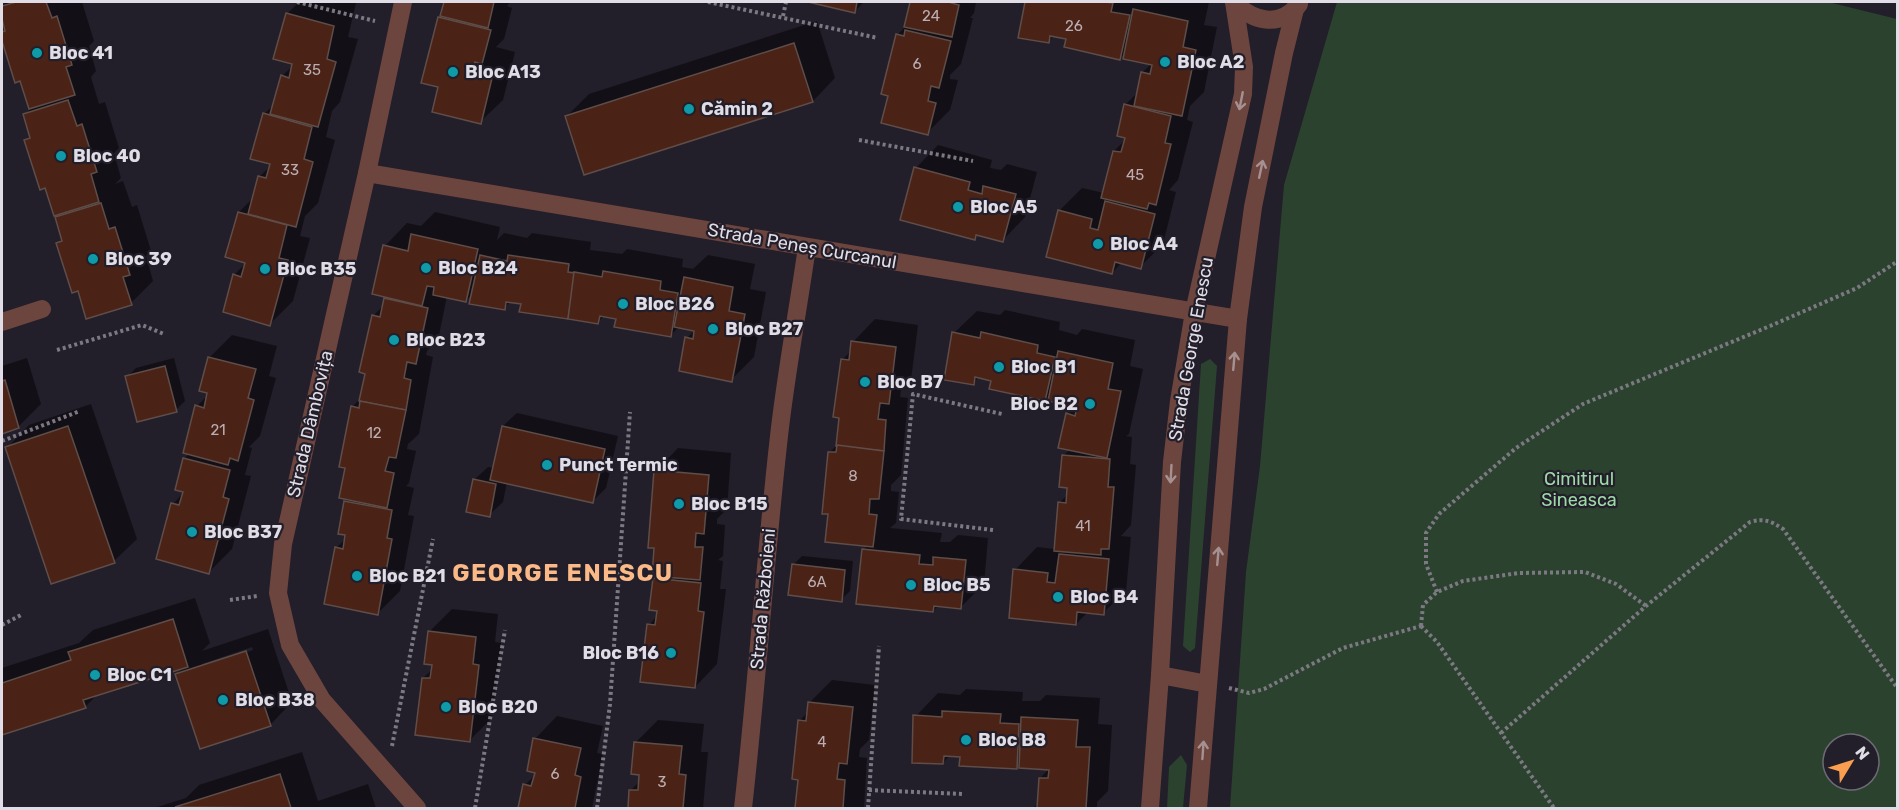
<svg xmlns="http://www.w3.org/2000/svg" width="1899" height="810" font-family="Rubik,sans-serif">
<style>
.green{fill:#2b422e;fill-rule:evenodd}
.shadow{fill:#0007;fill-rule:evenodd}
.building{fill:#4b2216;stroke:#5e4d48;stroke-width:1.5}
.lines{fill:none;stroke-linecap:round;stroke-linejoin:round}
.path{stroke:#7c7983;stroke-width:4;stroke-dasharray:3 3;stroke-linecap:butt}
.minor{stroke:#6d453f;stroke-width:18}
.oneway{stroke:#a69192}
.culture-dot{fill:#0f9aa8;stroke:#221e2a;stroke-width:2}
.labels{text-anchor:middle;stroke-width:4.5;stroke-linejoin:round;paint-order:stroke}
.number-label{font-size:15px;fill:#bbaeb2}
.poi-label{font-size:18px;font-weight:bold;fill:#e0dde6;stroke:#221e2a;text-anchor:start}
.street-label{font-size:18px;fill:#e0dde6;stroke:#221e2a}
.park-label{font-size:18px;fill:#9ddba6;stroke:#221e2a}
.district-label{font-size:24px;font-weight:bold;letter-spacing:1.5px;fill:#fab986;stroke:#221e2a}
</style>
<rect width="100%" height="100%" fill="#221e2a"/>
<!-- green -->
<g class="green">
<path d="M1337 2H1828L1897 19V808H1230L1246 572 1260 466 1284 185ZM1833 744H1869V780H1833Z"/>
<polygon points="1210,359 1217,366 1195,648 1190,652 1183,646 1201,364"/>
<polygon points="1181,755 1187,765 1183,808 1167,808 1169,767"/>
</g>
<!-- shadow -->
<g class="shadow">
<polygon points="6,2 82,2 94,41 89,46 96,71 91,77 99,104 105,102 119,148 114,153 121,178 115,184 123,181 132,207 137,205 151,251 146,256 153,281 131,303 79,290 58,243 63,238 57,218 62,212 46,186 25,140 31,135 24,115 31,109 21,79 16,81 2,36 2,33 6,28 2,14 2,6"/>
<polygon points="299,2 349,2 356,3 348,37 358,39 340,102 332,111 326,137 335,140 318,203 305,216 300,236 310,238 293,301 270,324 234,275 247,262 239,212 254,197 259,177 273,164 264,114 275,104 282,76 294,65 287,14"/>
<polygon points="445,2 510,2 507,6 512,8 504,39 496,47 515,52 503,100 480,122 440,86 439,18 442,15"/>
<polygon points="814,2 864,2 854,12"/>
<polygon points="911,2 976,2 974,13 970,18 973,18 961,64 950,75 950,79 958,80 950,110 927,133 889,95 897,35 906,26"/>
<polygon points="1027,2 1209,2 1204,25 1217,27 1204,92 1190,106 1187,120 1193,122 1178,180 1169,190 1176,192 1163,244 1140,267 1122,262 1112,273 1048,256 1060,210 1082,188 1104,193 1114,151 1125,140 1125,105 1138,92 1142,73 1151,64 1126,52 1120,58 1068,38 1055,35 1048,42 1020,37"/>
<polygon points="817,21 835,78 813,101 585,173 567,116 589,94"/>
<polygon points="938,145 992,160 990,168 1001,170 1007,164 1037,172 1025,217 1003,240 979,234 974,239 916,168"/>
<polygon points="435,212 500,227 497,240 504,233 527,238 532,233 591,242 590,250 622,254 627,249 683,259 682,267 693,269 708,255 755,264 750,289 766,292 754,357 731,380 687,338 695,330 679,327 670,336 617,318 605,315 598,322 511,301 504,308 473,293 466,301 447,296 438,340 427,351 426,355 433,357 419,434 408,444 407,449 416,451 409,483 406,486 414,488 408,515 414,516 400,591 378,613 336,548 347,538 345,502 348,499 347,467 352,407 362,397 373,316 384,305 386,296 385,246 407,223 421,226"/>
<polygon points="1005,310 1060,322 1059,330 1077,335 1082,329 1135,340 1130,366 1143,369 1129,434 1126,436 1132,437 1130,464 1136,465 1131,525 1121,536 1131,537 1126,591 1103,613 1088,612 1076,624 1015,570 1037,547 1055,549 1059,503 1068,494 1063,456 1070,449 1067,414 1076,406 1051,393 1045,400 993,380 980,376 973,383 954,333 977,311 1000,315"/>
<polygon points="875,319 918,325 911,380 901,390 900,397 908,398 901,475 891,485 891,491 899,492 896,523 890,528 942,533 940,542 950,542 958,535 988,538 984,584 961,607 939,605 933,611 863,550 868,545 830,513 830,452 839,443 842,360 852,350 853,342"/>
<polygon points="232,335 277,346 269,376 276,378 260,436 249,447 252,448 245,475 251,476 232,549 209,572 173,504 185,491 177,489 185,458 190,453 197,406 208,395 209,392 201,390 210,357"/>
<polygon points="27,358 41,404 18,427 2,432 2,366"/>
<polygon points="174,358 185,401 176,410 127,377 136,368"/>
<polygon points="91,404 137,539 114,561 7,448 29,425"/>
<polygon points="517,413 618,436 606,488 592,502 507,482 503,502 489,515 474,480 488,467 494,468 503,426"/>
<polygon points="678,448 731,453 727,509 717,519 717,524 725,525 723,556 718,560 723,561 720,589 726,589 717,664 695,687 649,625 658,615 654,578 657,575 656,471"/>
<polygon points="802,556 853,561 850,591 841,600 793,565"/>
<path d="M195 598 210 643 202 651 268 629 292 702 270 725 177 674 185 666 98 694 85 707 2 734V668L79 643 93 630ZM252 647 253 650 202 667V664Z"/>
<polygon points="452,609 498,614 495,642 501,643 492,718 469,741 423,678 433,669 429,632"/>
<polygon points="832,680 875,685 869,740 860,749 859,757 867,758 864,808 795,808 798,806 799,721 808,712 809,703"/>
<polygon points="966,689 1023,692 1022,701 1040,701 1046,695 1100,698 1098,724 1112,725 1108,791 1097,802 1097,808 1033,808 1039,803 1040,778 1050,768 1021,763 1016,767 961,756 950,755 943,763 916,716 938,693 960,695"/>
<polygon points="557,716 603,726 597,753 603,754 592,808 520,808 525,785 536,774 535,739"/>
<polygon points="658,720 704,724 701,752 708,752 703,808 629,808 631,790 640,781 635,743"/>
<polygon points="302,752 318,801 368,784 376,808 154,808 186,798 199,785"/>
</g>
<!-- building -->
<g class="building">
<polygon points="16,2 46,2 52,18 57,16 72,65 66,67 75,95 29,109 20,81 15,83 2,41 2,32 5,31 2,19 2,6"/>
<polygon points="444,2 494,2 488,28 440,16"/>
<polygon points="808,2 857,2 855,13"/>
<polygon points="910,2 951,2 951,3 959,5 952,37 904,27"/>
<polygon points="1025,2 1105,2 1113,3 1111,12 1130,15 1120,60 1064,47 1066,39 1050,36 1049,43 1018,38"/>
<polygon points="1133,9 1188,21 1183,47 1196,50 1182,116 1134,106 1141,72 1150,74 1152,65 1123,59"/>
<polygon points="286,13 334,26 327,59 336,62 318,127 270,114 281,75 289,78 292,64 273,59"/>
<polygon points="438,17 491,30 482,64 475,62 473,69 493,74 481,124 432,112 438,87 421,83"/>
<polygon points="905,30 951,41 939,88 931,86 928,101 936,103 928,135 881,123 888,96 881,94 896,34 904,36"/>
<polygon points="794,43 813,102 584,175 565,116"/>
<polygon points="68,100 77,126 82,124 97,172 91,174 99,202 54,216 45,188 40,190 24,140 30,138 23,114"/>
<polygon points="1124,104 1171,116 1165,143 1171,144 1156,205 1149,203 1147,209 1101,198 1113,151 1121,152 1125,138 1117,136"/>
<polygon points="263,113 312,127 304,159 313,162 296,227 248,214 258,176 266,178 270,164 250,159"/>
<polygon points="914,167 970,182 968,190 982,194 983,186 1016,194 1003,242 976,235 975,240 900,220"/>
<polygon points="1105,201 1155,214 1141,269 1115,262 1112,274 1046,257 1058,210 1092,219 1090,228 1098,230"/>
<polygon points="101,203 109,229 115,227 130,275 123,277 132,305 86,319 78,291 72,293 56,243 62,241 55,217"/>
<polygon points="238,212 287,225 279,258 288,260 270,326 223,312 233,274 241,277 245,263 225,257"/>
<polygon points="411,234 478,249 466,302 433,295 434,287 427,286 422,306 372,294 383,245 408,251"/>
<polygon points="480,255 507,261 508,255 569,264 568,272 575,273 568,319 519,312 521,304 506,302 505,310 469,304"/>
<polygon points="603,271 661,281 660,290 678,293 671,337 614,327 616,319 600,316 598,324 568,319 574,272 602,277"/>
<polygon points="684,277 733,287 729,311 745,314 732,382 679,371 685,337 693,339 694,331 674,327"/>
<polygon points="384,298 428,308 416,364 407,362 404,378 411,380 406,410 359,401 365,374 359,372 372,315 380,317"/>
<polygon points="952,332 980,338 981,332 1038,345 1037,353 1055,357 1045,401 989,389 991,381 975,377 974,385 944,380"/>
<polygon points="851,341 896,347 889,404 880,403 878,419 886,420 884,451 836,446 839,418 833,417 841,359 849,360"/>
<polygon points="1058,351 1113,363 1108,389 1121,391 1107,458 1058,448 1066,413 1075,416 1077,407 1048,401"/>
<polygon points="208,357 256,369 248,398 254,400 238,461 230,458 228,465 183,453 195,405 204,408 207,393 199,391"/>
<polygon points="165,366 177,412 137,422 125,376"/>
<polygon points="5,380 19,428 2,434 2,381"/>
<polygon points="360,401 406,410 396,458 389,457 385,471 394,473 387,508 339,498 345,468 339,467 351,406 359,408"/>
<polygon points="68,426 115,563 51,584 5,447"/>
<polygon points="502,426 605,449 593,503 490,480"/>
<polygon points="837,445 884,451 879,499 870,499 869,514 877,515 873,547 825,542 828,514 822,514 828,452 836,452"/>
<polygon points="1062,455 1110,459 1108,487 1114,487 1109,549 1101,549 1101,555 1054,551 1058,502 1066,503 1067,488 1059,487"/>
<polygon points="183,458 230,470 223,497 229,499 209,574 156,559 171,503 179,505 183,492 175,490"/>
<polygon points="654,470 709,475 704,534 696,533 695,547 703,547 700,580 652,576 654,548 648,548"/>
<polygon points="473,479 496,484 490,517 466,512"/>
<polygon points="344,501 392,510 387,538 392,539 378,615 324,604 335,547 343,549 345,535 338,534"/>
<polygon points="862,549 920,555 919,564 933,565 933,557 966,560 961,609 934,606 933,612 856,604"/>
<polygon points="1059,554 1109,559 1104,615 1077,612 1076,625 1009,618 1013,569 1048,573 1047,582 1055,583"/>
<polygon points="792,564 845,570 842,602 788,595"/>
<polygon points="653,578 701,583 698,611 704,612 695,688 640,682 647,624 655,625 657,611 649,610"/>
<polygon points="173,619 188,667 83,700 86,708 2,735 2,683 71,660 68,652"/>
<polygon points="428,631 476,637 473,664 479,665 470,742 415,735 422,678 430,678 432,665 424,664"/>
<polygon points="246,651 271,726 200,749 175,674"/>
<polygon points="808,702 853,707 847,764 839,763 837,779 845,780 843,808 795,808 798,780 792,779 798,720 806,721"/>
<polygon points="942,711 1001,714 1000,723 1019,724 1017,769 959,766 960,757 944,756 943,764 912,763 913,715 942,717"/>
<polygon points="1021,717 1078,720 1076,747 1090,747 1086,808 1037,808 1039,778 1048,778 1049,770 1019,768"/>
<polygon points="533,738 581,748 575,775 581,777 575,808 518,808 523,784 531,786 535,773 527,771"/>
<polygon points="634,742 682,746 679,774 686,775 683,808 628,808 629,790 638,790 639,775 631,774"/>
<polygon points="280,774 291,808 175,807"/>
</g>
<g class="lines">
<!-- path -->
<g class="path">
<polyline points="297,2 375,21"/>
<polyline points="708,2 878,38"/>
<polyline points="783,16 786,2"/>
<polyline points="859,140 973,161"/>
<polyline points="57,350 142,325 164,334"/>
<polyline points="2,441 80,411"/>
<polyline points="993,530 901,519 913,394 1002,414"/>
<polyline points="1437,592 1426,564 1426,533 1439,514 1516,448 1583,404 1770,326 1857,288 1898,261"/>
<polyline points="230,600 257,596"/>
<polyline points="2,625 21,615"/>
<polyline points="1421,626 1423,605 1437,592 1463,581 1519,573 1585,572 1616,584 1646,606"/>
<polyline points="1421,626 1437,642 1554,808"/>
<polyline points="1229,688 1249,693 1264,689 1343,648 1421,626"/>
<path d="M1501 733 1646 606 1750 522C1764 518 1771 521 1783 529L1898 689"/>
<polyline points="392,746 433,539"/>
<polyline points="869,790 964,794"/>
<polyline points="475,808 505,630"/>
<polyline points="597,808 610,704 630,412"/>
<polyline points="868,808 879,646"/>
</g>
<!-- minor -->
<g class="minor">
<polyline points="403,2 367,173 283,544 278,593 290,645 322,700 417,808"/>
<path d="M1234 2C1252 21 1280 29 1299 4"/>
<polyline points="367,173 1238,319"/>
<polyline points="2,322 42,309"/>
<polyline points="1160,675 1208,684"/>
<path d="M743 808C757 685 765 560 779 436 786 373 798 310 807 247"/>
<polyline points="1150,808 1160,675 1172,462 1179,401 1194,312 1243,94 1244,67 1234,2"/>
<polyline points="1198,808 1238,319 1253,207 1284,53 1295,9"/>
</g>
</g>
<!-- one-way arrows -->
<defs><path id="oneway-shaft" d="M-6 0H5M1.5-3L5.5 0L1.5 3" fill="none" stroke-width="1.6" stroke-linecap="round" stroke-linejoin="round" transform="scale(1.5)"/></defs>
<g class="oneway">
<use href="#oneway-shaft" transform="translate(1241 101) rotate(101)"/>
<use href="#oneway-shaft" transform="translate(1261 169) rotate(-78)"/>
<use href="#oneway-shaft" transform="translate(1234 361) rotate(-85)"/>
<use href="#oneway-shaft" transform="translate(1171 474) rotate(93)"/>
<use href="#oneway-shaft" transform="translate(1218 556) rotate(-85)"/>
<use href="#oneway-shaft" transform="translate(1203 750) rotate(-86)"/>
</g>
<!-- markers -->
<g class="culture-dot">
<circle cx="37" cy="53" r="6"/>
<circle cx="1165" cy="62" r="6"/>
<circle cx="453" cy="72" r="6"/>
<circle cx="689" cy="109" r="6"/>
<circle cx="61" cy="156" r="6"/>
<circle cx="958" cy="207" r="6"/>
<circle cx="1098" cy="244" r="6"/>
<circle cx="93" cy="259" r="6"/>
<circle cx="426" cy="268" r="6"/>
<circle cx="265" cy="269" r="6"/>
<circle cx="623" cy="304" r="6"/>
<circle cx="713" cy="329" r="6"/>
<circle cx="394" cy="340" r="6"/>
<circle cx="999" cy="367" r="6"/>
<circle cx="865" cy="382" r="6"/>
<circle cx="1090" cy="404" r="6"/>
<circle cx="547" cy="465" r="6"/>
<circle cx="679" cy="504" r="6"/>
<circle cx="192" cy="532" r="6"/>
<circle cx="357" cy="576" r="6"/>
<circle cx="911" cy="585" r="6"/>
<circle cx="1058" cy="597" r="6"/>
<circle cx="671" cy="653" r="6"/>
<circle cx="95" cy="675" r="6"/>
<circle cx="223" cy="700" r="6"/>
<circle cx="446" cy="707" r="6"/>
<circle cx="966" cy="740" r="6"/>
</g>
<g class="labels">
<!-- number labels -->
<g class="number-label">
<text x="931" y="21">24</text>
<text x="1074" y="31">26</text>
<text x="917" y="69">6</text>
<text x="312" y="75">35</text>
<text x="290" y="175">33</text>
<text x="1135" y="180">45</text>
<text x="218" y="435">21</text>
<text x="374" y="438">12</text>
<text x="853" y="481">8</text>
<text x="1083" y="531">41</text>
<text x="817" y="587">6A</text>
<text x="822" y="747">4</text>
<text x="555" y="779">6</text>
<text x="662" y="787">3</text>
</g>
<!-- poi labels -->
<g class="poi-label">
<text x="49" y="59">Bloc 41</text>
<text x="1177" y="68">Bloc A2</text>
<text x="465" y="78">Bloc A13</text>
<text x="701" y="115">Cămin 2</text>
<text x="73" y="162">Bloc 40</text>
<text x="970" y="213">Bloc A5</text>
<text x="1110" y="250">Bloc A4</text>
<text x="105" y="265">Bloc 39</text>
<text x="438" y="274">Bloc B24</text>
<text x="277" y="275">Bloc B35</text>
<text x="635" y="310">Bloc B26</text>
<text x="725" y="335">Bloc B27</text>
<text x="406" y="346">Bloc B23</text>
<text x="1011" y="373">Bloc B1</text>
<text x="877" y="388">Bloc B7</text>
<text x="1078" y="410" text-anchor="end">Bloc B2</text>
<text x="559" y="471">Punct Termic</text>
<text x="691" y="510">Bloc B15</text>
<text x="204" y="538">Bloc B37</text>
<text x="369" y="582">Bloc B21</text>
<text x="923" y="591">Bloc B5</text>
<text x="1070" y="603">Bloc B4</text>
<text x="659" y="659" text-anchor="end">Bloc B16</text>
<text x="107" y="681">Bloc C1</text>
<text x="235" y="706">Bloc B38</text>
<text x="458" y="713">Bloc B20</text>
<text x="978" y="746">Bloc B8</text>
</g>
<!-- street labels -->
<g class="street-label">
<text transform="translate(802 246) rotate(10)" y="6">Strada Peneș Curcanul</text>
<text transform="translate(1191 349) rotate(-80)" y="6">Strada George Enescu</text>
<text transform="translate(310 424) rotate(-77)" y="6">Strada Dâmbovița</text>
<text transform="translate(763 599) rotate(-85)" y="6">Strada Războieni</text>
</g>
<!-- park labels -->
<g class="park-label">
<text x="1579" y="485">Cimitirul<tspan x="1579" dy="21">Sineasca</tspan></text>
</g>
<!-- district labels -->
<g class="district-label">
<text x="563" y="581">GEORGE ENESCU</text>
</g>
</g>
<!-- border -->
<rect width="1899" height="810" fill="none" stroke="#e0dde6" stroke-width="6"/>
<!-- north arrow -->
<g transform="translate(1851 762) rotate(52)"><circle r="28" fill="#221e2a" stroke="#6e6a75" stroke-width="1.5"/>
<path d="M0-4.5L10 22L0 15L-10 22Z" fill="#fa9f4f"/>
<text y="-9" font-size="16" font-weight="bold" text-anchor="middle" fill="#e0dde6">N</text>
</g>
</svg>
